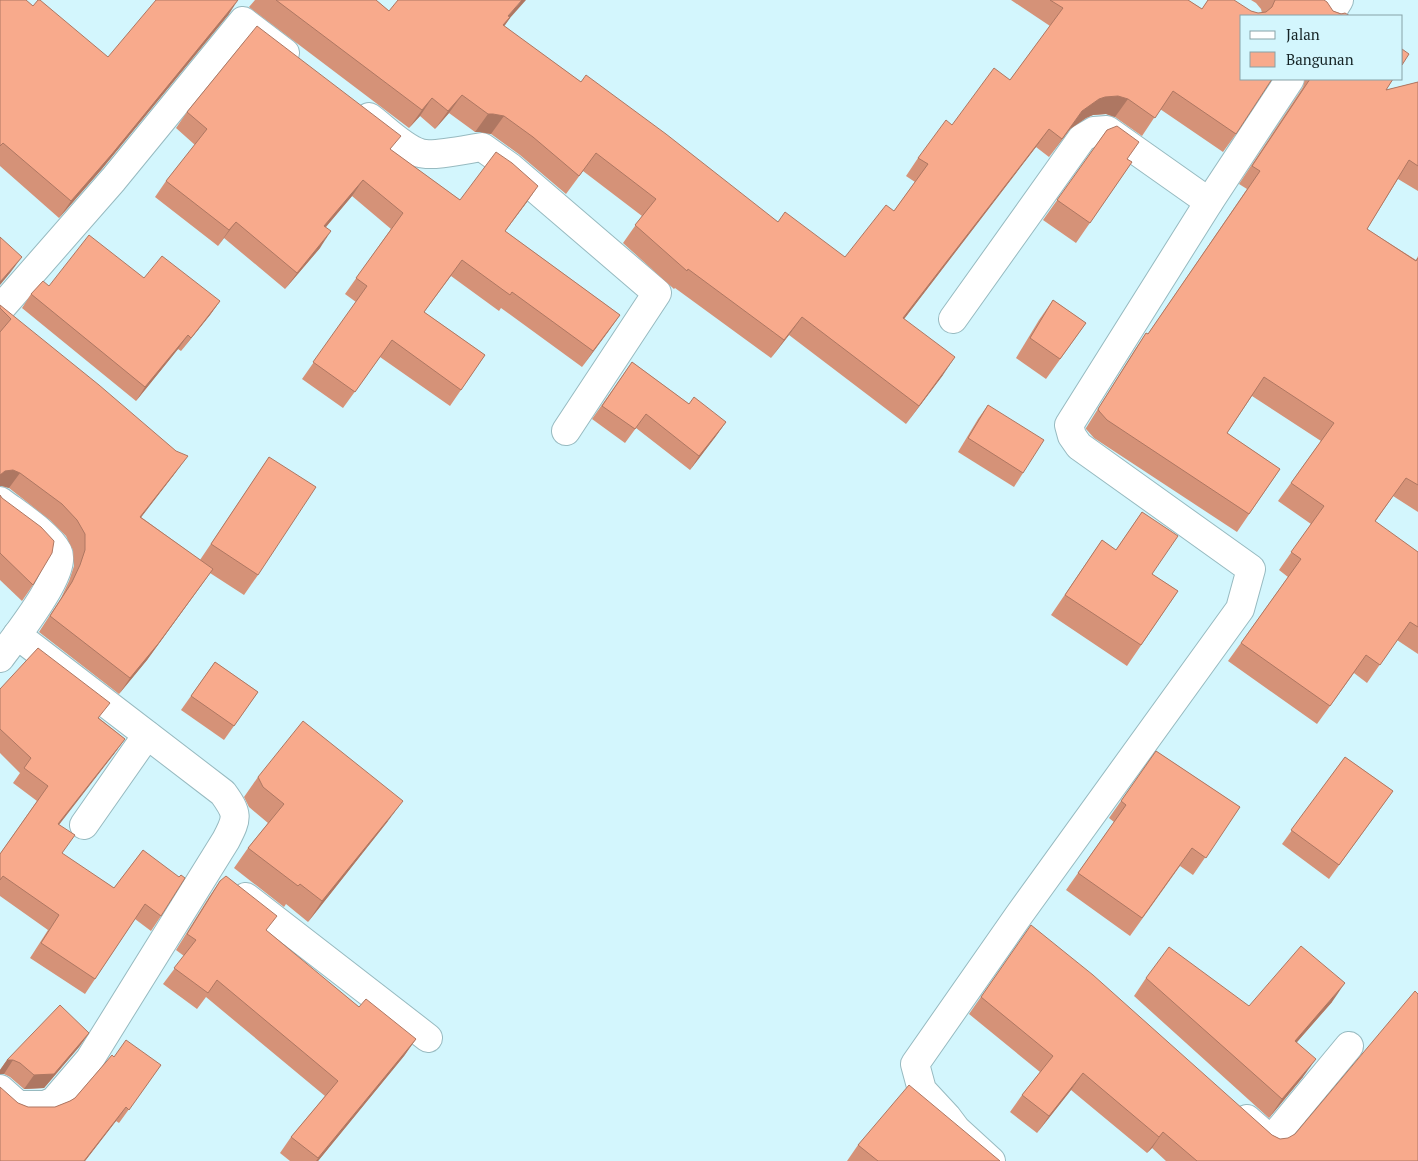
<svg xmlns="http://www.w3.org/2000/svg" width="1418" height="1161" font-family="'PT Serif',serif">
<style>
.lines{fill:none;stroke-linecap:round;stroke-linejoin:round}
.minor-casing{stroke:#97bac0;stroke-width:30}
.minor{stroke:#fff;stroke-width:28}
.wall{fill:#d59278}
.shaded-wall{fill:#ae7762}
.building{fill:#f8aa8c;stroke:#ae7762}
</style>
<rect width="100%" height="100%" fill="#d3f6fd"/>
<g class="lines">
<!-- minor casing -->
<g class="minor-casing">
<g id="minor">
<polyline points="1329,16 1339,0"/>
<path d="M369 117C383 127 403 148 420 153 432 157 468 149 482 147L510 167 657 293 566 431"/>
<polyline points="0,309 113,180 243,21 285,53"/>
<polyline points="953,319 1082,138 1094,131 1107,130 1209,202"/>
<path d="M0 501C17 514 48 533 58 552 68 572 13 640 0 658"/>
<polyline points="84,825 147,735"/>
<polyline points="246,897 428,1038"/>
<path d="M0 1089 18 1105H45L54 1101 90 1059 226 840C238 817 238 814 223 793L17 635"/>
<polyline points="1247,1119 1271,1140 1349,1046"/>
<polyline points="991,1161 956,1129 947,1117 922,1090 915,1064 1019,915 1240,609 1251,569 1079,446 1072,436 1069,425 1209,202 1290,79"/>
</g>
</g>
<!-- minor -->
<use href="#minor" class="minor"/>
</g>
<!-- wall -->
<g class="wall">
<polygon points="0,0 33,6 108,57 229,14 101,170 59,218 0,166"/>
<polygon points="255,0 376,0 389,11 510,18 504,26 581,82 778,222 845,257 894,211 915,182 906,176 918,158 952,125 1010,80 1050,26 1011,0 1188,0 1202,9 1208,0 1258,13 1262,13 1261,9 1256,3 1251,0 1324,0 1333,11 1350,16 1242,16 1236,134 1223,152 1160,109 1142,136 1115,117 1106,114 1093,115 1086,118 1070,129 1049,157 1036,147 904,319 943,375 906,424 789,335 771,358 675,288 674,289 623,243 642,216 583,171 566,194 520,155 491,134 480,132 475,132 449,113 435,129 420,116 409,128 249,7"/>
<polygon points="1305,79 1393,79 1386,90 1418,82 1418,191 1398,179 1367,229 1416,260 1418,256 1418,512 1393,496 1375,522 1418,552 1418,654 1397,640 1367,683 1354,673 1317,724 1228,661 1288,577 1279,570 1311,524 1278,501 1321,441 1252,396 1227,433 1280,469 1237,532 1094,438 1086,429 1086,428 1134,351 1146,333 1148,334 1247,189 1239,184 1303,87"/>
<polygon points="187,112 391,150 460,200 527,202 505,231 620,315 582,367 501,308 499,311 451,276 424,312 485,355 450,406 380,357 343,408 302,379 356,302 345,294 391,229 352,196 326,227 320,248 285,289 224,238 218,246 155,197 166,181 195,145 176,128"/>
<polygon points="1107,130 1127,159 1132,162 1076,243 1043,220"/>
<polygon points="144,278 220,301 210,315 181,351 178,349 136,401 22,308 31,294 49,286"/>
<polygon points="1053,300 1086,323 1046,379 1016,358 1039,320"/>
<polygon points="0,305 176,472 141,517 200,560 269,457 258,575 244,595 210,573 147,660 119,694 39,632 61,598 69,581 74,566 73,550 66,536 50,520 9,488 2,486 0,486"/>
<polygon points="632,362 689,404 726,422 716,436 690,470 636,428 625,443 592,419"/>
<polygon points="988,405 1023,473 1014,487 958,452 978,419"/>
<polygon points="0,495 33,585 22,601 0,580"/>
<polygon points="1142,512 1152,574 1178,591 1127,666 1051,615 1102,540 1116,550"/>
<polygon points="215,662 258,692 224,740 181,710"/>
<polygon points="0,689 99,718 125,739 114,754 59,824 62,854 114,888 143,850 161,916 151,931 135,919 85,994 30,958 48,930 0,896 0,854 37,801 13,783 20,773 0,753"/>
<polygon points="1156,751 1240,807 1193,875 1180,866 1130,936 1066,890 1114,822 1109,818"/>
<polygon points="1345,757 1393,791 1329,879 1282,844"/>
<polygon points="258,777 388,821 308,922 286,904 284,907 234,868 248,848 268,823 249,807 244,797"/>
<polygon points="220,881 266,931 359,1007 416,1039 404,1056 318,1161 290,1161 280,1153 291,1137 325,1096 206,997 197,1009 163,984 184,956 176,950 209,897"/>
<polygon points="1031,925 1272,1135 1280,1139 1418,1161 1166,1161 1152,1148 1147,1153 1071,1090 1037,1133 1010,1112 1022,1095 1040,1072 969,1014"/>
<polygon points="1146,978 1249,1006 1332,1002 1297,1042 1303,1077 1269,1118 1134,996"/>
<polygon points="89,1033 79,1047 44,1088 24,1089 10,1077 4,1074 0,1074 0,1070 7,1060"/>
<polygon points="114,1057 161,1065 119,1123 116,1121 85,1161 18,1103 28,1107 55,1107 70,1101 75,1098"/>
<polygon points="858,1145 1000,1161 847,1161"/>
</g>
<!-- shaded-wall -->
<g class="shaded-wall">
<polygon points="238,0 229,14 101,170 59,218 71,201"/>
<polygon points="522,0 526,0 510,18 498,35 508,16"/>
<polygon points="462,95 449,113 435,129 448,111"/>
<polygon points="1118,96 1128,99 1115,117 1106,114 1093,115 1086,118 1070,129 1049,157 1082,111 1099,99 1105,97"/>
<polygon points="432,98 420,116 409,128 422,110"/>
<polygon points="488,114 493,114 504,116 491,134 480,132 475,132"/>
<polygon points="1049,129 1036,147 891,336 903,318"/>
<polygon points="363,180 352,196 313,242 324,226"/>
<polygon points="538,186 527,202 493,247 505,231"/>
<polygon points="236,222 218,246 229,230"/>
<polygon points="331,231 320,248 285,289 297,273"/>
<polygon points="22,257 10,273 0,285 0,282"/>
<polygon points="220,301 210,315 181,351 191,338"/>
<polygon points="620,315 608,332 582,367 593,351"/>
<polygon points="802,317 789,335 771,358 784,340"/>
<polygon points="188,335 178,349 136,401 145,387"/>
<polygon points="955,357 943,375 906,424 919,406"/>
<polygon points="726,422 716,436 690,470 699,456"/>
<polygon points="188,456 176,472 129,533 140,517"/>
<polygon points="13,470 20,473 9,488 2,486 0,486 0,475 5,471"/>
<polygon points="213,569 147,660 119,694 130,678"/>
<polygon points="125,739 114,754 48,839 58,824"/>
<polygon points="403,801 388,821 308,922 322,901"/>
<polygon points="1345,983 1332,1002 1282,1059 1295,1041"/>
<polygon points="89,1033 79,1047 44,1088 24,1089 34,1075"/>
<polygon points="416,1039 404,1056 318,1161 316,1161"/>
<polygon points="1316,1059 1303,1077 1269,1118 1282,1099"/>
<polygon points="7,1060 13,1060 4,1074 0,1074 0,1070"/>
<polygon points="1083,1073 1071,1090 1037,1133 1049,1116"/>
<polygon points="126,1107 116,1121 85,1161 84,1161"/>
<polygon points="1163,1132 1152,1148 1147,1153 1159,1137"/>
</g>
<!-- building -->
<g class="building">
<polygon points="0,0 26,0 33,6 38,0 40,0 108,57 156,0 238,0 112,154 71,201 3,143 0,146"/>
<polygon points="276,0 376,0 389,11 398,0 522,0 508,16 510,17 503,25 581,82 586,75 666,134 778,222 785,212 845,257 886,205 894,211 928,164 918,158 946,120 952,125 994,68 1010,80 1063,8 1050,0 1188,0 1202,9 1208,0 1234,0 1251,11 1258,13 1266,12 1272,7 1275,0 1324,0 1327,2 1333,11 1341,14 1345,13 1350,16 1242,16 1242,79 1272,79 1236,134 1173,91 1155,118 1128,99 1118,96 1105,97 1099,99 1082,111 1062,139 1049,129 903,318 955,357 919,406 802,317 784,340 688,269 687,271 635,225 656,199 596,153 579,176 533,137 504,116 493,114 488,114 462,95 448,111 432,98 422,110"/>
<polygon points="257,26 401,136 390,149 460,200 496,152 512,163 538,186 505,231 620,315 593,351 512,292 510,295 462,260 424,312 485,355 461,390 392,340 355,392 313,362 367,286 356,278 403,213 363,180 324,226 331,231 297,273 236,222 229,230 166,181 207,129 187,112"/>
<polygon points="1402,49 1409,54 1402,65"/>
<polygon points="1310,79 1393,79 1386,90 1418,82 1418,166 1409,160 1367,229 1416,261 1418,258 1418,485 1406,478 1375,521 1418,552 1418,627 1410,622 1380,665 1366,655 1330,706 1241,643 1301,559 1291,552 1324,506 1291,483 1334,423 1264,377 1227,433 1280,469 1249,514 1107,420 1099,411 1098,409 1146,333 1148,334 1260,171 1252,166"/>
<polygon points="1117,126 1139,142 1127,159 1132,162 1090,223 1057,200 1107,130"/>
<polygon points="89,235 144,278 162,256 220,301 191,338 188,335 145,387 31,294 43,281 49,286"/>
<polygon points="0,237 22,257 0,282"/>
<polygon points="1053,300 1086,323 1060,359 1030,338"/>
<polygon points="0,305 99,385 176,451 188,456 140,517 213,569 158,644 130,678 50,616 72,582 80,565 85,550 85,534 77,520 62,504 20,473 13,470 5,471 0,475 0,332 11,319 0,308"/>
<polygon points="632,362 689,404 694,397 726,422 699,456 646,414 635,429 602,406"/>
<polygon points="988,405 1044,440 1023,473 968,438"/>
<polygon points="269,457 316,487 258,575 211,544"/>
<polygon points="0,495 2,498 41,527 54,541 52,553 33,585 0,553"/>
<polygon points="1142,512 1178,536 1152,574 1178,591 1141,645 1065,595 1102,540 1116,550"/>
<polygon points="38,648 110,703 98,718 125,739 58,824 75,835 62,853 114,888 143,850 179,877 181,875 185,878 161,916 145,904 95,979 41,943 59,915 3,876 0,880 0,854 48,786 24,768 31,758 0,729 0,689"/>
<polygon points="215,662 258,692 234,726 191,696"/>
<polygon points="303,721 403,801 322,901 300,884 298,886 248,848 284,804 263,787 258,777"/>
<polygon points="1156,751 1240,807 1206,858 1192,848 1142,918 1078,873 1126,805 1121,801"/>
<polygon points="1345,757 1393,791 1339,865 1291,830"/>
<polygon points="226,876 277,916 266,930 359,1007 366,999 416,1039 318,1158 291,1137 338,1081 217,980 208,993 174,968 196,940 187,934 220,881"/>
<polygon points="1031,925 1093,975 1272,1135 1280,1139 1288,1138 1295,1134 1415,991 1418,994 1418,1161 1197,1161 1163,1132 1159,1137 1083,1073 1049,1116 1022,1095 1053,1056 981,997"/>
<polygon points="1301,946 1345,983 1295,1041 1316,1059 1282,1099 1146,978 1169,947 1249,1006"/>
<polygon points="60,1005 89,1033 54,1074 34,1075 20,1063 13,1060 7,1060"/>
<polygon points="126,1040 161,1065 129,1110 126,1107 84,1161 0,1161 0,1087 18,1103 28,1107 55,1107 70,1101 75,1098 112,1055 114,1057"/>
<polygon points="909,1085 1000,1161 878,1161 858,1145"/>
</g>
<!-- legend -->
<rect x="1240" y="15" width="162" height="65" fill="#d3f6fd" stroke="#87a2a7"/>
<rect x="1250" y="31" width="25" height="8" fill="#ffffff" stroke="#87a2a7"/>
<text x="1286" y="40" font-size="15" fill="#152325">Jalan</text>
<rect x="1250" y="52" width="25" height="15" fill="#f8aa8c" stroke="#87a2a7"/>
<text x="1286" y="65" font-size="15" fill="#152325">Bangunan</text>
</svg>
